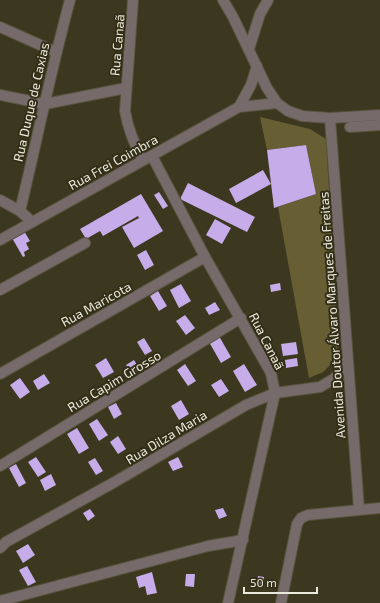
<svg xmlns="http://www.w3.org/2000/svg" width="380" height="603" font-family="'Exo 2',sans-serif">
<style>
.green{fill:#675f33}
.building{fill:#c6ace8}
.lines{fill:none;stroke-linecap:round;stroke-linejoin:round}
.minor-casing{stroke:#58543e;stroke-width:12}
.minor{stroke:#776a6b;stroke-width:10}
.labels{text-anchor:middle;stroke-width:4;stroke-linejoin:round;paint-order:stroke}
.street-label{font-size:13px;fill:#ebe9db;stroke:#322e17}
</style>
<rect width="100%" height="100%" fill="#3c3820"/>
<!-- green -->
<polygon class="green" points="260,117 310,129 326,139 338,342 335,360 323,372 309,378 278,207 316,194 306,145 267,150"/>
<!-- building -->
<g class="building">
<polygon points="306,145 316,194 274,208 267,150"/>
<polygon points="263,170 271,184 236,203 229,189"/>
<polygon points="188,183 255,217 247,232 180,199"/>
<polygon points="159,192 168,206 163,209 154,195"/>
<polygon points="141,194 163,231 134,248 122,227 139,218 138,216 103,236 100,231 86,239 80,229"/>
<polygon points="215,219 231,228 222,244 206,235"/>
<polygon points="24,231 30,241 26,243 29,249 24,252 25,256 23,257 12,238"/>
<polygon points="146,250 154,265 145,270 137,255"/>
<polygon points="280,283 281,290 271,292 270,285"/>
<polygon points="181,284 191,301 179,308 170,290"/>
<polygon points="158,291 167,306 159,311 150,296"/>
<polygon points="215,302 220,310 209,315 205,308"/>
<polygon points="185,315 195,328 186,335 176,321"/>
<polygon points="219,336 231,357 221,363 209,342"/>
<polygon points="144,338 152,351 145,355 137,342"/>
<polygon points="296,342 298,354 283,356 281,344"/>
<polygon points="106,358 114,372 103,378 95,365"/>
<polygon points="297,358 298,366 286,368 285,360"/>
<polygon points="134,360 140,370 132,375 126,365"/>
<polygon points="185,364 196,381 188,386 177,370"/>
<polygon points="244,364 257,385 245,392 233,371"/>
<polygon points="44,374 50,383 38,390 33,381"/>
<polygon points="20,378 30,392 20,399 10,385"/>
<polygon points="221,379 229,391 219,397 211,385"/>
<polygon points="181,400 189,414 179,420 171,406"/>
<polygon points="116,403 122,414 114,419 108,407"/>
<polygon points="97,419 108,435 99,441 89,424"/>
<polygon points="77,428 89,448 79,454 67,434"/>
<polygon points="118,436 126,449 118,454 110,442"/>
<polygon points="36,457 46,472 38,477 28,462"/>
<polygon points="178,457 183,467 173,471 168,462"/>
<polygon points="95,458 103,471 96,475 88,462"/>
<polygon points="16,464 26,483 19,487 9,468"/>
<polygon points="51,474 56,485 45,491 40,480"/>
<polygon points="223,508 227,516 219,519 215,510"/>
<polygon points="90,509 95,516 88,521 83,513"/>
<polygon points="28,544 35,555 23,563 16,551"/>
<polygon points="27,566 36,582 28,586 19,570"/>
<polygon points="152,572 157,593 147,595 145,586 139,588 136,577"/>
<polygon points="186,574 195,574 194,587 185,586"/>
<polygon points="258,576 264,577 263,586 257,585"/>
</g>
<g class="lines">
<!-- minor casing -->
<g class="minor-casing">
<g id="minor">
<path d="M133 0 125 111C128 129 134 144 143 160"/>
<polyline points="223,0 233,17 267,88 277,103 288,111 302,116 330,118 380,115"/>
<polyline points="0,27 56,52"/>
<polyline points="249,49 260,14 268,0"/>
<polyline points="0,95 45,104 126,88"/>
<polyline points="239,107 251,85 257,66"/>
<polyline points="330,118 359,509"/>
<polyline points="350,127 380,125"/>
<polyline points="152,156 205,257 271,373 275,393 228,603"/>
<polyline points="0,200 20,211 32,222"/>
<path d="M20 211C37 140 51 70 70 0"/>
<polyline points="0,240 239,107 277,103"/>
<polyline points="0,290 85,243"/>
<polyline points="0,374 205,257"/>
<polyline points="0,466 241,318"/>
<polyline points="0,548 6,542 113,483 246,405 275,393 320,387 335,378 347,361"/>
<polyline points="0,601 208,546 243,540"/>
<polyline points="281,603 297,524 301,518 308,515 380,508"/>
</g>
</g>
<!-- minor -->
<use href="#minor" class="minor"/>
</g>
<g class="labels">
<!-- street labels -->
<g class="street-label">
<text transform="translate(117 45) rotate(-85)" y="5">Rua Canaã</text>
<text transform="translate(31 102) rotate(-77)" y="5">Rua Duque de Caxias</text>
<text transform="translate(113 162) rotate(-29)" y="5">Rua Frei Coimbra</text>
<text transform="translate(96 304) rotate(-29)" y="5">Rua Maricota</text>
<text transform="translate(332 315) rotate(-94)" y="5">Avenida Doutor Álvaro Marques de Freitas</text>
<text transform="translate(267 341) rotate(63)" y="5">Rua Canaã</text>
<text transform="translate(114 381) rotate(-31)" y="5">Rua Capim Grosso</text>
<text transform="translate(166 437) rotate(-31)" y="5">Rua Dilza Maria</text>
</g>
</g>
<!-- scale -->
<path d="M244 587v6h73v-6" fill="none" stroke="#ebe9db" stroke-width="2"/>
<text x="250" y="587" font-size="12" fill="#ebe9db" stroke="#322e17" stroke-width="3" paint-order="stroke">50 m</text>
</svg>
